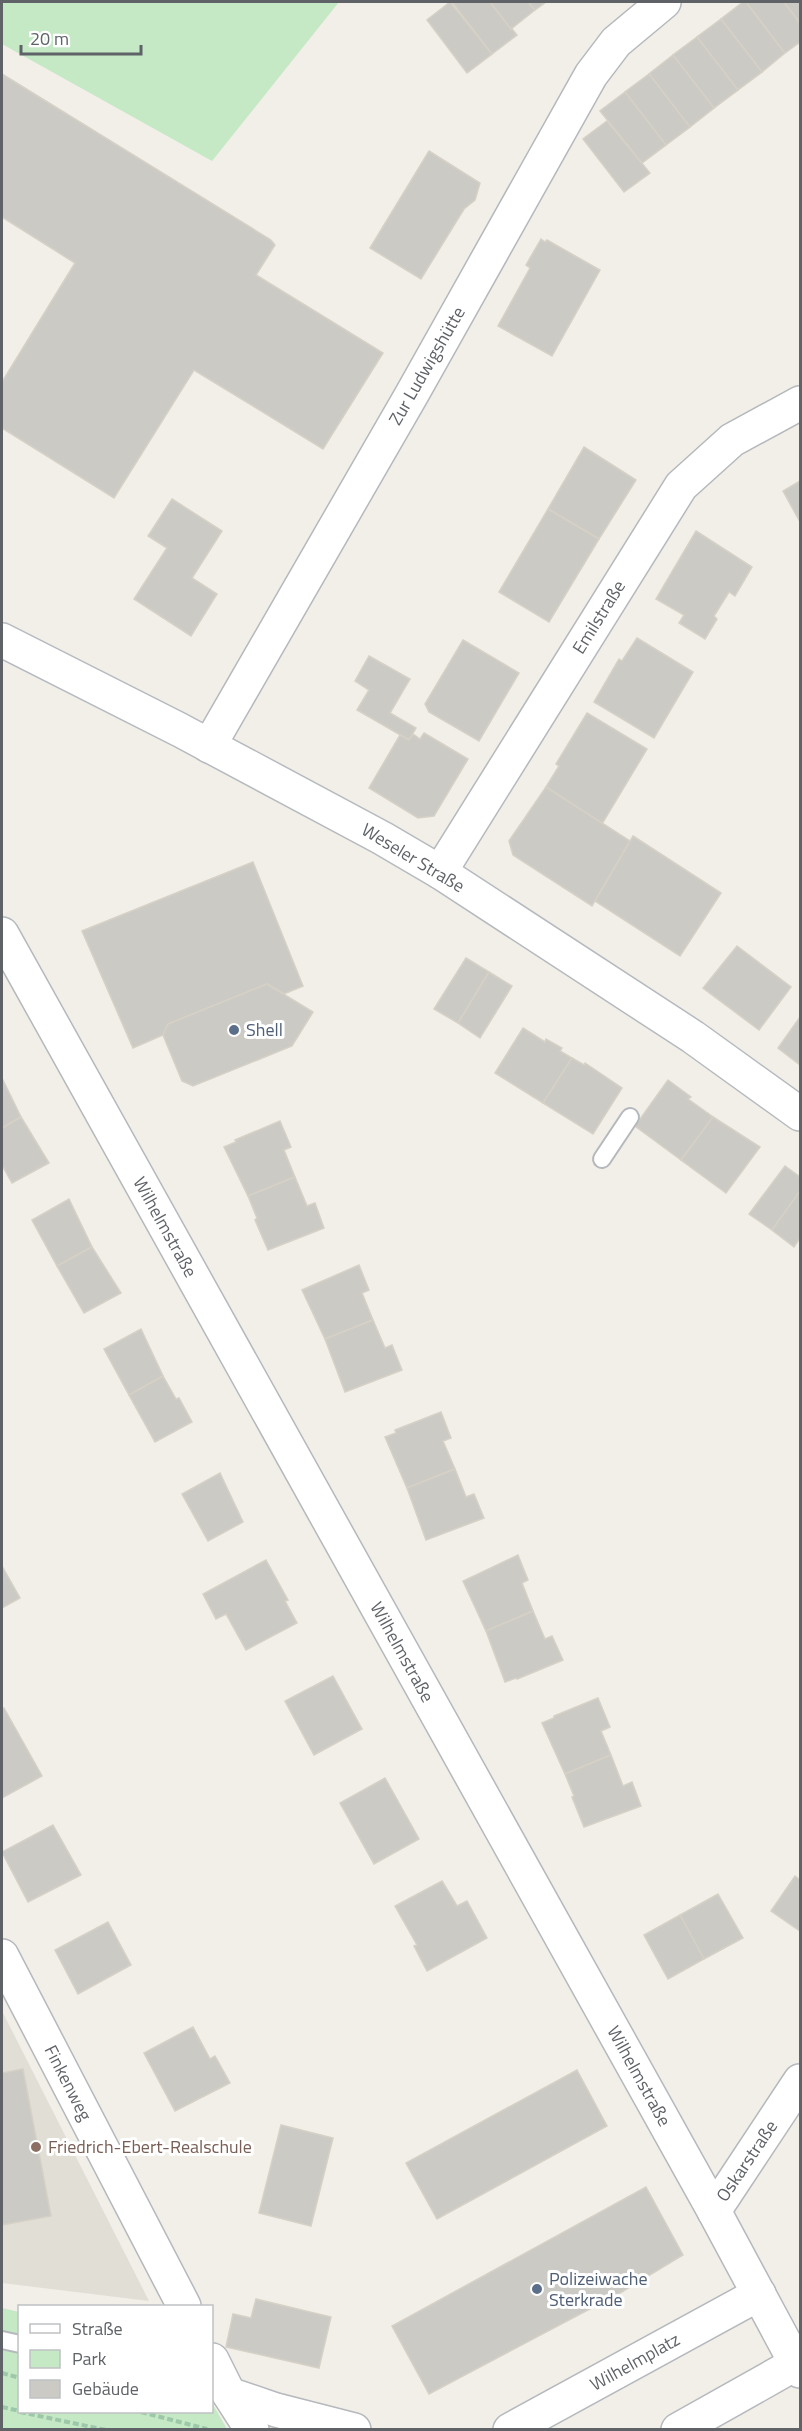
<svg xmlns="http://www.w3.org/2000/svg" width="802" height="2431" font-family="'Titillium Web',sans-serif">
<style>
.education{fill:#e1ded6}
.green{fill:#c5e8c5}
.building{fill:#cccac5;stroke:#d6d1c6;stroke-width:1.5}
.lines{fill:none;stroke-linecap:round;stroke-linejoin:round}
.service-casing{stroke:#b5b8bc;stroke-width:20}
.minor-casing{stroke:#b5b8bc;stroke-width:36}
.secondary-casing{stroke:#b6babf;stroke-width:36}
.path{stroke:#9cc7a9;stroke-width:4;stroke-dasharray:6 3;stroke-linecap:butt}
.service{stroke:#fff;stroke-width:16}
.minor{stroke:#fff;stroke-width:33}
.secondary{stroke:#fff;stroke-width:33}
.service-dot{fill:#5c6f8a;stroke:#fff;stroke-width:2}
.education-dot{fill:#8d6e63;stroke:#fff;stroke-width:2}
.labels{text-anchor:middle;stroke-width:6;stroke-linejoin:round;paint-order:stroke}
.street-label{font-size:18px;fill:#5f6368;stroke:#fff}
.service-label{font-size:18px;fill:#4e5e75;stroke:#fff;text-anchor:start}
.education-label{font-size:18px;fill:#785e54;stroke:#fff;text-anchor:start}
</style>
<rect width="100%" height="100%" fill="#f1efe8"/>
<!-- education -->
<polygon class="education" points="2,2011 149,2301 2,2283"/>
<!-- green -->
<g class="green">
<polygon points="2,2 339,2 212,161 2,44"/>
<polygon points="2,2308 19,2312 20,2412 212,2412 212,2403 227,2429 2,2429"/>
</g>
<!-- building -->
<g class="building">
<polygon points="450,2 492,54 467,73 427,20"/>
<polygon points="452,2 490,2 517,35 492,54"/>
<polygon points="490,2 528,2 535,10 511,29"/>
<polygon points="528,2 546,2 535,10"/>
<polygon points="743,2 746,2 785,53 762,72 721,19"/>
<polygon points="746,2 784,2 800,23 800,42 785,53"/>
<polygon points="784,2 800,2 800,23"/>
<polygon points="721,19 762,72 738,90 697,37"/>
<polygon points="697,37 738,90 714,108 673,55"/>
<polygon points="673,55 714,108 690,127 649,74"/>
<polygon points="2,74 271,240 275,245 256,275 383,353 323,449 194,370 114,498 2,428 2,382 75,263 2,217"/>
<polygon points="649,74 690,127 666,145 625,92"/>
<polygon points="625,92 666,145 642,163 600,111"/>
<polygon points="607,121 650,173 624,192 583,139"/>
<polygon points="429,151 480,183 475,200 464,209 421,279 370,248"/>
<polygon points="541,239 545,242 547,240 600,270 552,356 498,326 530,268 526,265"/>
<polygon points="584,447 636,480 599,539 548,509"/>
<polygon points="800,481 800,522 783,491"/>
<polygon points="172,499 222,531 192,578 217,594 191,636 134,599 167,548 148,536"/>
<polygon points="548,509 599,539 549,622 499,592"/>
<polygon points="696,531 752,567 735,596 729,592 714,616 717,619 705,639 679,623 684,615 656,599"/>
<polygon points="637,638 693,672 654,738 594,702 619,659 622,661"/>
<polygon points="463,640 519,673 479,741 429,712 425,704"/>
<polygon points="369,656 410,679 390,713 416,728 409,740 357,710 369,690 355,681"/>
<polygon points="587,713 647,749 602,824 546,787 559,766 556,764"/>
<polygon points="424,733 468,759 434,816 418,818 369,788 400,735 409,740 413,734 420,739"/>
<polygon points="546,787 630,841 592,906 513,855 509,841"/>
<polygon points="633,836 721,893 680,956 595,901"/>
<polygon points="253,862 303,986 284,994 267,984 168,1024 163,1035 133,1048 82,931"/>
<polygon points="737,946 791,987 759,1030 703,988"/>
<polygon points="466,958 489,972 458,1023 434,1009"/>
<polygon points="489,972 512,986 480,1038 458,1023"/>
<polygon points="267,984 313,1012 292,1046 193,1086 182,1081 163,1035 168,1024"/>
<polygon points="800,1017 800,1065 778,1048"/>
<polygon points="523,1028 545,1042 546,1039 562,1048 560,1051 572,1058 543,1103 495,1073"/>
<polygon points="572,1058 584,1065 585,1063 622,1088 593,1134 543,1103"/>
<polygon points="2,1078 21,1117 2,1128"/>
<polygon points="668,1080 691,1097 688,1099 713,1117 681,1160 635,1126"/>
<polygon points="21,1117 49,1163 12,1183 2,1165 2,1128"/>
<polygon points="713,1117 760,1147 726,1193 681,1160"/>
<polygon points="280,1121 291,1147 284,1150 295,1177 248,1196 224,1147 236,1142 235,1140"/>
<polygon points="785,1166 800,1177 800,1191 772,1230 749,1214"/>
<polygon points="295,1177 307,1206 315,1203 324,1228 268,1250 255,1220 257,1218 248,1196"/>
<polygon points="800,1191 800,1238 794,1247 772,1230"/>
<polygon points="69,1199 92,1247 57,1266 32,1220"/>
<polygon points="92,1247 121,1293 84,1313 57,1266"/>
<polygon points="359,1265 369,1290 362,1293 373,1320 325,1339 302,1290"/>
<polygon points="373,1320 385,1348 392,1345 402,1370 345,1392 325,1339"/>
<polygon points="141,1329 163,1376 129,1395 104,1349"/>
<polygon points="163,1376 176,1399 179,1398 192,1422 155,1442 129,1395"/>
<polygon points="441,1412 451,1438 443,1441 455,1469 407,1488 385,1437 396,1433 395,1430"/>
<polygon points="455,1469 466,1497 474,1494 484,1518 426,1540 407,1488"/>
<polygon points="220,1473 243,1522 208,1541 182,1494"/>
<polygon points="518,1555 528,1580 522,1583 533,1611 486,1631 463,1581"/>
<polygon points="266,1560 288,1600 285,1601 297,1623 246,1650 226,1614 216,1619 203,1594"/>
<polygon points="2,1566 20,1598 2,1608"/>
<polygon points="533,1611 545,1639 552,1636 563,1660 517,1679 516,1678 505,1682 486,1631"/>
<polygon points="333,1676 362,1729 314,1755 285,1701"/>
<polygon points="598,1698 610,1727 601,1731 611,1755 565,1774 542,1723 554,1718 554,1716"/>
<polygon points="4,1708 42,1776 2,1798 2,1709"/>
<polygon points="611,1755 623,1786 632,1782 641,1806 584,1827 572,1797 574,1796 565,1774"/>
<polygon points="385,1778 419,1839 374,1864 340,1803"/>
<polygon points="53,1825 81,1875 28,1902 2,1852"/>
<polygon points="795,1876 800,1880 800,1931 771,1911"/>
<polygon points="442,1881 457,1906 467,1901 487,1938 427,1971 414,1946 417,1945 395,1906"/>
<polygon points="718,1894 743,1938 704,1959 680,1915"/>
<polygon points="680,1915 704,1959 668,1979 644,1935"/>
<polygon points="108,1922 131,1965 78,1994 55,1950"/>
<polygon points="193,2027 210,2059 215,2056 230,2083 175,2111 144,2053"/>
<polygon points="23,2069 51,2216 2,2225 2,2073"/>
<polygon points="577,2070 607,2126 437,2219 406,2163"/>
<polygon points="281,2125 333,2138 311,2226 259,2213"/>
<polygon points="646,2187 683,2255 620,2293 429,2394 392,2326"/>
<polygon points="256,2299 331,2317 319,2368 226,2347 233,2314 251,2318"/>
</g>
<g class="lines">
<!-- service casing -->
<g class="service-casing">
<g id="service">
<polyline points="602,1159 630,1117"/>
<polyline points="2,2340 20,2344"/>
</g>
</g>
<!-- minor casing -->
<g class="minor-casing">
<g id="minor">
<polyline points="209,746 412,394 591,75 616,42 664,2"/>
<polyline points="440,872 681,486 732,440 800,403"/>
<polyline points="2,934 714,2211 800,2371"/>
<polyline points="2,1956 184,2306"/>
<polyline points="714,2211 800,2081"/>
<polyline points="212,2360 229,2394 252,2430"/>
<polyline points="229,2394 276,2410 354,2430"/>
<polyline points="510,2430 759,2294"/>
<polyline points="678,2430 797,2363"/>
</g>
</g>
<!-- secondary casing -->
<g class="secondary-casing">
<polyline id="secondary" points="2,640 180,730 382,838 440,872 693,1037 800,1114"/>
</g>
<!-- path -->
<g class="path">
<polyline points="2,2373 20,2378"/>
<polyline points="2,2407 20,2411"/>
<polyline points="20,2412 106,2430"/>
<polyline points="141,2412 207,2429"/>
</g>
<!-- service -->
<use href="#service" class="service"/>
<!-- minor -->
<use href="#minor" class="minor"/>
<!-- secondary -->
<use href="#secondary" class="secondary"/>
</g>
<!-- markers -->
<g class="service-dot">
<circle cx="234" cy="1030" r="6"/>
<circle cx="537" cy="2289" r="6"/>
</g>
<circle class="education-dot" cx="36" cy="2147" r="6"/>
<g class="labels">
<!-- street labels -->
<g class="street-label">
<text transform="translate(427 366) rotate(-60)" y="6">Zur Ludwigshütte</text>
<text transform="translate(599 617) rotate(-58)" y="6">Emilstraße</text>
<text transform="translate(413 858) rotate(31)" y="6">Weseler Straße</text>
<text transform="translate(165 1227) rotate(61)" y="6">Wilhelmstraße</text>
<text transform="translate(402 1652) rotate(61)" y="6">Wilhelmstraße</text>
<text transform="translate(639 2076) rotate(61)" y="6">Wilhelmstraße</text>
<text transform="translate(68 2083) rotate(63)" y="6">Finkenweg</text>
<text transform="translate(747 2161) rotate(-56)" y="6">Oskarstraße</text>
<text transform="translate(635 2362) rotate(-29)" y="6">Wilhelmplatz</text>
</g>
<!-- service labels -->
<g class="service-label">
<text x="246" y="1036">Shell</text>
<text x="549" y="2285">Polizeiwache<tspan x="549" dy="21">Sterkrade</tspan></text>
</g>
<!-- education labels -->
<g class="education-label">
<text x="48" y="2153">Friedrich-Ebert-Realschule</text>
</g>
</g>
<!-- border -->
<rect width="802" height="2431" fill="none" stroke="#5f6368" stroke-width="6"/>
<!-- legend -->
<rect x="18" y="2305" width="195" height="108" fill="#ffffff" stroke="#bfc1c3" stroke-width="1.5"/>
<rect x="30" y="2324" width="30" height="9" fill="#ffffff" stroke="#bfc1c3" stroke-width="1.5"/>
<text x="72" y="2335" font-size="18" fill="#5f6368">Straße</text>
<rect x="30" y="2350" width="30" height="18" fill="#c5e8c5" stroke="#bfc1c3" stroke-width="1.5"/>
<text x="72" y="2365" font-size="18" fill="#5f6368">Park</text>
<rect x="30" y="2380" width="30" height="18" fill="#cccac5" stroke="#bfc1c3" stroke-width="1.5"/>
<text x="72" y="2395" font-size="18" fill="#5f6368">Gebäude</text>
<!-- scale -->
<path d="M21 45v9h120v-9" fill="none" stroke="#5f6368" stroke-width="3"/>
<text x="30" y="45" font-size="18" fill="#5f6368" stroke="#ffffff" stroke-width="4.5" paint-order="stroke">20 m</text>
</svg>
